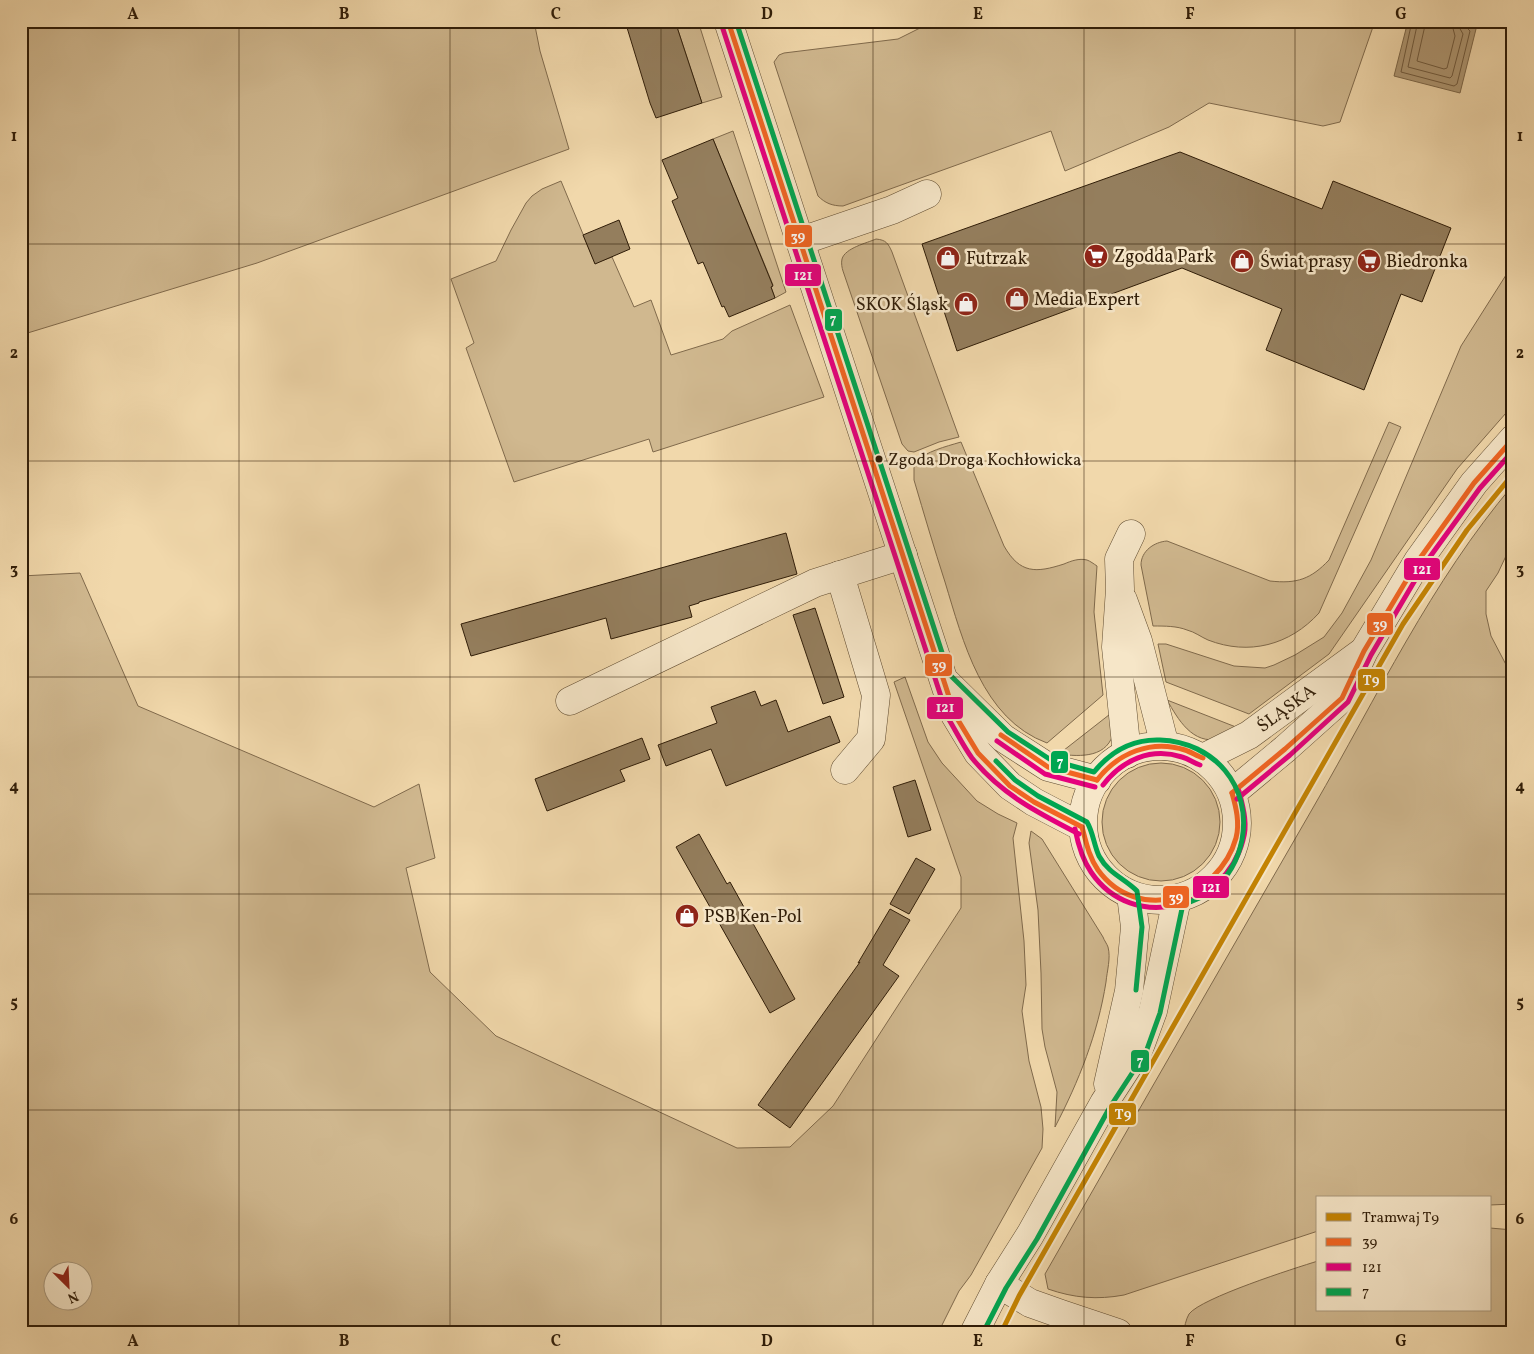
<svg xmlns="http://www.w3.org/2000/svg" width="1534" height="1354" font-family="Vollkorn,serif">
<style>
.green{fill:#d0b88f;stroke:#806a4c;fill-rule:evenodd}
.water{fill:#af9874;stroke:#7c6749}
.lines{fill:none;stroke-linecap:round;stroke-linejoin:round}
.shore{stroke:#705a3e;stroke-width:1}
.building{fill:#947e5d;stroke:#301d08}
.minor-casing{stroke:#604c31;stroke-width:29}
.minor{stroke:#f6e6c8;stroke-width:28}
.bus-1-casing{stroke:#f6e6c8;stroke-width:9}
.bus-2-casing{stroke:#f6e6c8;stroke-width:9}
.bus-3-casing{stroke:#f6e6c8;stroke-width:9}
.bus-1{stroke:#f26522;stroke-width:5}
.bus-2{stroke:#e5007d;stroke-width:5}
.bus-3{stroke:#00a651;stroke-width:5}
.tram-1-casing{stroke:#f6e6c8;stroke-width:9}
.tram-1{stroke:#c58402;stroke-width:5}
.grid{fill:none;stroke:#301d08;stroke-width:1;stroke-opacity:0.55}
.bus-dot{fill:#301d08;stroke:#f6e6c8;stroke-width:2}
.labels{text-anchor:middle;stroke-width:5;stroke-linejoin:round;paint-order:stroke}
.bus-label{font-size:17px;fill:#301d08;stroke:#f6e6c8;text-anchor:start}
.poi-label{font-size:18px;fill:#301d08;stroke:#f6e6c8;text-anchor:start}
.street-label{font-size:18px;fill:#301d08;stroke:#f6e6c8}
.line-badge{stroke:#f6e6c8;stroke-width:2}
.badge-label{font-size:14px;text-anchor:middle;font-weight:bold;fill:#fff}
.neatline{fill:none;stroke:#301d08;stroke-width:2}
.grid-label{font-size:16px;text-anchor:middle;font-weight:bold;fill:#301d08}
</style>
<rect width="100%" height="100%" fill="#f1d8ab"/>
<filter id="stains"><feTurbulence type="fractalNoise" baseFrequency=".004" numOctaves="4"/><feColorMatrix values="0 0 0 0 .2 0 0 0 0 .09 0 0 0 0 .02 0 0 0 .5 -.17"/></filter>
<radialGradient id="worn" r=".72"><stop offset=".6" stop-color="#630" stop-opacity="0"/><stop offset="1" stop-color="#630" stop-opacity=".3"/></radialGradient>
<!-- green -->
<g class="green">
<polygon points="21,21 534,21 540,51 569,149 257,263 21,335"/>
<polygon points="675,21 698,21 722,97 702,103"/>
<path d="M934 21H1375L1340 122 1323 126 1209 103 1169 127 1065 171 1051 131 843 206C832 206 825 203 818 196L774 62 779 55 784 53 898 39Z"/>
<polygon points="733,131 786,292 775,298 771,287 773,285 713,139"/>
<polygon points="561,181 595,263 612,257 634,307 651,300 671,355 723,339 732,331 790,305 824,397 653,452 649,439 514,482 466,348 474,343 451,279 496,261 511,230 526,203 532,196 542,189"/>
<path d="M876 239C886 240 888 243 892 252L959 437 939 442 914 452 908 451 902 444 843 271C842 268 841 263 842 259 845 248 867 243 876 239Z"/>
<polygon points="1513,264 1513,405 1457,469 1329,654 1249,714 1166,682 1158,644 1166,644 1234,666 1265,668 1274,665 1295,655 1324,637 1342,613 1371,560 1461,346"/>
<path d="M1389 422 1401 427 1319 613C1290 645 1249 656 1208 640 1201 637 1195 632 1187 630 1177 626 1165 626 1153 626L1141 565C1141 551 1154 542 1167 541L1270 581C1297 584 1311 579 1329 560Z"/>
<path d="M961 442 1004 546C1020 574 1036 573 1064 564 1071 561 1079 558 1087 560 1090 561 1094 564 1097 566L1094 612 1103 695 1047 743C982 719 963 641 945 582 934 548 924 514 914 480V462C928 451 944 447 961 442Z"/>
<path d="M1513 485V541L1498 573 1486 591V614L1491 636 1513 678V1204L1490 1205V1198H1318V1231L1124 1295C1097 1300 1074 1298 1048 1289L1045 1274C1134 1118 1224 962 1314 806 1377 697 1431 582 1513 485Z"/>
<path d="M80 573 138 706 374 807 419 784 435 858 406 868 430 972 496 1036 737 1148 790 1147 833 1106 961 908V877L894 682 905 677 928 742 942 763 977 801 998 814 1017 823 1013 838 1024 941 1026 985 1022 1011 1029 1061 1041 1107 1043 1129 1042 1148 971 1275 959 1291 938 1333H21V576ZM52 1272H82V1302H52Z"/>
<path d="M1167 700 1241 729C1234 732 1227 737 1220 739 1192 745 1178 719 1167 700Z"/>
<path d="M1114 711C1114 717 1115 724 1114 730 1109 758 1081 757 1059 754Z"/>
<circle cx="1161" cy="822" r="59"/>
<path d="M1031 831 1042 839 1103 937C1104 940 1107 944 1108 947 1111 958 1107 971 1106 982 1098 1033 1079 1081 1055 1127L1057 1092 1045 1047 1042 1029 1041 973 1038 910 1029 843Z"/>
<path d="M1490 1228 1513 1230V1333H1184C1184 1328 1186 1319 1189 1314 1201 1298 1295 1268 1318 1261V1310H1490Z"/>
</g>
<!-- water -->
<polygon class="water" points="1408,21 1460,21 1477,25 1460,93 1394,76"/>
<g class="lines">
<!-- shore -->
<g class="shore">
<polyline points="1412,21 1401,72 1454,86 1457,84 1470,31 1465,26 1465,21"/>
<polyline points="1418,21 1408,67 1450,78 1452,76 1463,34 1459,27 1458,21"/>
<polyline points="1426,21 1417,61 1444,69 1447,68 1455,36 1451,21"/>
</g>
</g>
<!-- building -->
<g class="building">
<polygon points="625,21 675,21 702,103 656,118 650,103"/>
<polygon points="713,139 773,286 771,287 775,298 729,317 724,306 722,307 703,262 698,264 672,201 678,198 662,160"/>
<polygon points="1180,152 1322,209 1333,181 1451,228 1422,302 1401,294 1364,390 1266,350 1282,309 1182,268 957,351 922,244"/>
<polygon points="619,220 630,249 595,264 583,235"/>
<polygon points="786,533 797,574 699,602 699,603 689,606 692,617 611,639 606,618 471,656 461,624"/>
<polygon points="815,608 844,697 823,704 793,615"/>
<polygon points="755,691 761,706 776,700 788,732 830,716 840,742 726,786 711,749 666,766 658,745 717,723 711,707"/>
<polygon points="642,738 650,759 620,770 625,781 547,811 535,779"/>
<polygon points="915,780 931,830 908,837 893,787"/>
<polygon points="699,834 727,884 730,882 795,999 770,1013 676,847"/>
<polygon points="916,858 935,869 909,914 890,904"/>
<polygon points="890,909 910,920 883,965 899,976 790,1128 758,1105 860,962 858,963"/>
</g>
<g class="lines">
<!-- minor casing -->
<g class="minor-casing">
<g id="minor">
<polyline points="728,21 955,715 978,753 1010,786 1034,802 1082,827"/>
<polyline points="801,241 892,210 927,194"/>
<polyline points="840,575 876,695 871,739 845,770"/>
<polyline points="1123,600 1138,641 1165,746"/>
<polyline points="947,683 1003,738 1048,767 1097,780"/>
<polyline points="570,701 815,583 903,555"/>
<circle cx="1160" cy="823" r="77"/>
<polyline points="1127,754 1116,647 1120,589 1119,559 1131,534"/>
<polyline points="1203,758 1249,735 1361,653"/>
<polyline points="1232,793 1285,749 1342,698 1364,651 1418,561 1474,483 1513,439"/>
<polyline points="1108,1084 1129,991 1135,927 1131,895"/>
<polyline points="999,1284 1030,1303 1061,1314 1118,1333"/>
<polyline points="974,1333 999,1284 1030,1235 1104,1103 1139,1049 1153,1011 1177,899"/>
</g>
</g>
<!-- minor -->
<use href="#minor" class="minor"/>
<!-- bus-1 casing -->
<g class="bus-1-casing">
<g id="bus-1">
<polyline points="728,21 955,715 978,753 1010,786 1034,802 1082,827"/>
<polyline points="1001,735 1048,767 1097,780"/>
<path d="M1097 780C1118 753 1151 739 1185 750 1191 752 1197 756 1203 758"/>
<polyline points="1232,793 1285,749 1342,698 1364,651 1418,561 1474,483 1513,439"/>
<path d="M1082 827C1086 842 1089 857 1098 870 1138 925 1219 899 1236 838 1240 823 1236 807 1232 793"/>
</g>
</g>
<!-- bus-2 casing -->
<g class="bus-2-casing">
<g id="bus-2">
<path d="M721 23 948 718C956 731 963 746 972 758 1001 794 1038 813 1079 834"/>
<polyline points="997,741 1045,774 1095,787"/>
<path d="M1103 785C1122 760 1151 747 1182 757 1189 759 1194 763 1200 765"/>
<polyline points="1237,799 1290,755 1348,702 1371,655 1424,565 1480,488 1513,451"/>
<path d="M1075 829C1078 844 1082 859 1091 872 1133 934 1225 909 1243 840 1248 824 1243 807 1239 791"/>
</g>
</g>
<!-- bus-3 casing -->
<g class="bus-3-casing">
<g id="bus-3">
<path d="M736 21 949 674 1008 732 1051 760 1094 772C1111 751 1133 739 1160 740 1214 742 1252 786 1242 840 1238 860 1229 876 1214 889 1205 896 1194 901 1183 904L1160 1013 1146 1052 1110 1107 1037 1239 1006 1288 983 1333"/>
<path d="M996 761 1015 780 1038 796 1087 822C1093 832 1094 845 1099 856 1109 874 1124 878 1137 891L1142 927 1136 990"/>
</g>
</g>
<!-- bus-1 -->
<use href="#bus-1" class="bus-1"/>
<!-- bus-2 -->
<use href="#bus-2" class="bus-2"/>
<!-- bus-3 -->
<use href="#bus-3" class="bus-3"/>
<!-- tram-1 casing -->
<g class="tram-1-casing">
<polyline id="tram-1" points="1001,1333 1019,1296 1403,624 1467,530 1513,474"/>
</g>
<!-- tram-1 -->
<use href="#tram-1" class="tram-1"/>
</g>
<!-- grid -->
<path class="grid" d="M239 21V1333M450 21V1333M661 21V1333M873 21V1333M1084 21V1333M1295 21V1333M21 244H1513M21 461H1513M21 677H1513M21 894H1513M21 1110H1513"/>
<!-- icons -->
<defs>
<g id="supermarket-disc" transform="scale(1.25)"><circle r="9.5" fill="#8f2418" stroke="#f6e6c8"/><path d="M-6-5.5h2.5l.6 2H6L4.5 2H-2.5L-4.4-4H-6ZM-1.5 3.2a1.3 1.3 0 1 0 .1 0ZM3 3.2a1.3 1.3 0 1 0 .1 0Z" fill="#fff"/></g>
<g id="shop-disc" transform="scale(1.25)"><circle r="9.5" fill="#8f2418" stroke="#f6e6c8"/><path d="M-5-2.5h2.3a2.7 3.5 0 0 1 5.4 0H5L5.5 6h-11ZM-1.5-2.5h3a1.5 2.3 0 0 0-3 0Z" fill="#fff"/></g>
</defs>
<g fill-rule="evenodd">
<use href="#supermarket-disc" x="1096" y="256"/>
<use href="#shop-disc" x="948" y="258"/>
<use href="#shop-disc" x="1242" y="261"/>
<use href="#supermarket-disc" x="1369" y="261"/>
<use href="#shop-disc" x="1017" y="299"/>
<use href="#shop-disc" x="966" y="304"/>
<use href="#shop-disc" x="687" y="916"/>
</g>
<!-- markers -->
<circle class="bus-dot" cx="879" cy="459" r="4.5"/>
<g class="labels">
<!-- bus labels -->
<g class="bus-label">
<text x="888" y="465">Zgoda Droga Kochłowicka</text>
</g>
<!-- poi labels -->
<g class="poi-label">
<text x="1114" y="262">Zgodda Park</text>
<text x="966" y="264">Futrzak</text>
<text x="1260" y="267">Świat prasy</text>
<text x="1386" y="267">Biedronka</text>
<text x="1034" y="305">Media Expert</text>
<text x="948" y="310" text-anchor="end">SKOK Śląsk</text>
<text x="704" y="922">PSB Ken-Pol</text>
</g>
<!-- street labels -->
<g class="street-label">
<text transform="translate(1286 708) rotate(-36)" y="6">ŚLĄSKA</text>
</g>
</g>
<g class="line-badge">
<rect x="784" y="224" width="29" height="24" rx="5" fill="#f26522"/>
<rect x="784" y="263" width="38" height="24" rx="5" fill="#e5007d"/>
<rect x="824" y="308" width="19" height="24" rx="5" fill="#00a651"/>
<rect x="1403" y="557" width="38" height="24" rx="5" fill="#e5007d"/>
<rect x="1366" y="612" width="28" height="24" rx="5" fill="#f26522"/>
<rect x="924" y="653" width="29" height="24" rx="5" fill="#f26522"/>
<rect x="1357" y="668" width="29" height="24" rx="5" fill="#c58402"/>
<rect x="926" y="696" width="38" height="24" rx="5" fill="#e5007d"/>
<rect x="1050" y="750" width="19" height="24" rx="5" fill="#00a651"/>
<rect x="1192" y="875" width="38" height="24" rx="5" fill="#e5007d"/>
<rect x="1162" y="885" width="28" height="24" rx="5" fill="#f26522"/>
<rect x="1130" y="1049" width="20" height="24" rx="5" fill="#00a651"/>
<rect x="1108" y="1102" width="29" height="24" rx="5" fill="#c58402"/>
</g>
<g class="badge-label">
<text x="798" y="241">39</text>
<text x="803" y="280">121</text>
<text x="833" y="324">7</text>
<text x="1422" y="574">121</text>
<text x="1380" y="629">39</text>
<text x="939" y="670">39</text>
<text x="1371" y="685">T9</text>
<text x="945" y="712">121</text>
<text x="1060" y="767">7</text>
<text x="1211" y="892">121</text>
<text x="1176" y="902">39</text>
<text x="1140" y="1066">7</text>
<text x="1123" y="1119">T9</text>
</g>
<!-- margin -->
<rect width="1534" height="1354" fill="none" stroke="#f1d8ab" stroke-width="55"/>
<!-- legend -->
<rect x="1316" y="1196" width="175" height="115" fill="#f6e6c8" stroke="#a7967b"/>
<rect x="1326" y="1213" width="25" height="8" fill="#c58402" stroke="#a7967b"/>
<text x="1362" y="1222" font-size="15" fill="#301d08">Tramwaj T9</text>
<rect x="1326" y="1238" width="25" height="8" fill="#f26522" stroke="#a7967b"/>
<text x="1362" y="1246" font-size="15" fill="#301d08">39</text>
<rect x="1326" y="1263" width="25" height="8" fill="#e5007d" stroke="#a7967b"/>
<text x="1362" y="1272" font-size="15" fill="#301d08">121</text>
<rect x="1326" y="1288" width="25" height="8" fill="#00a651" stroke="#a7967b"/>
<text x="1362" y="1296" font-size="15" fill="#301d08">7</text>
<!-- north arrow -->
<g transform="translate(68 1286) rotate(156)"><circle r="24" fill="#f6e6c8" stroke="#a7967b"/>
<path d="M0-4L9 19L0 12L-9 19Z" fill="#8f2418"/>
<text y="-8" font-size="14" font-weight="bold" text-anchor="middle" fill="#301d08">N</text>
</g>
<rect x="28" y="28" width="1478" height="1298" class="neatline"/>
<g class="grid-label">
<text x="133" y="19">A</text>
<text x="344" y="19">B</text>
<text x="556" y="19">C</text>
<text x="767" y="19">D</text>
<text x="978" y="19">E</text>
<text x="1190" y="19">F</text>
<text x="1401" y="19">G</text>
<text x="14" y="141">1</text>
<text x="1520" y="141">1</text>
<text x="14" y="358">2</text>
<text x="1520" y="358">2</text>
<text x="14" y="574">3</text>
<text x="1520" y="574">3</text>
<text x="14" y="791">4</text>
<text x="1520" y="791">4</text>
<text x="14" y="1007">5</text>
<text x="1520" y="1007">5</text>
<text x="14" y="1224">6</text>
<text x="1520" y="1224">6</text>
<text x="133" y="1346">A</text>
<text x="344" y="1346">B</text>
<text x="556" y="1346">C</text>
<text x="767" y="1346">D</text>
<text x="978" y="1346">E</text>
<text x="1190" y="1346">F</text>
<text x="1401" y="1346">G</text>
</g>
<rect width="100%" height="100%" filter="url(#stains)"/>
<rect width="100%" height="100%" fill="url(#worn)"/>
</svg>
